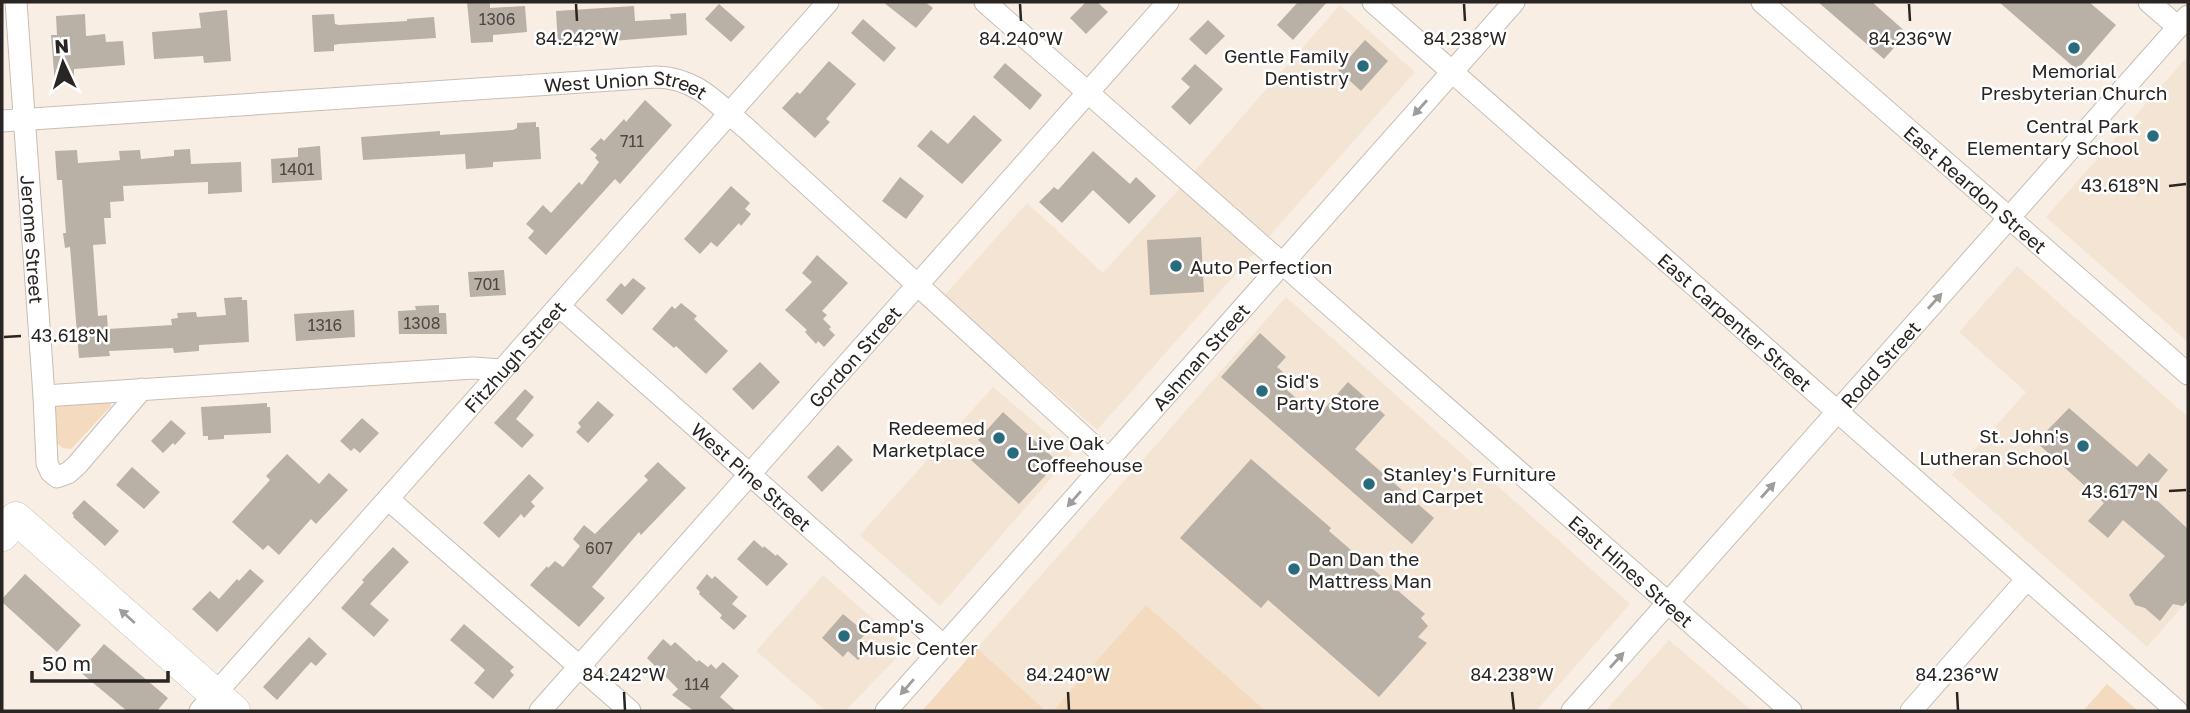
<svg xmlns="http://www.w3.org/2000/svg" width="2190" height="713" font-family="'Golos Text',sans-serif">
	<style>
		.built { fill: #f4e4d4 }
		.green { fill: #f4dabe }
		.building { fill: #b9b0a6 }
		.lines { fill: none; stroke-linecap: round; stroke-linejoin: round }
		.minor-casing { stroke: #c7beb4; stroke-width: 23 }
		.highway-casing { stroke: #c7beb4; stroke-width: 33 }
		.minor { stroke: #fff; stroke-width: 21 }
		.highway { stroke: #fff; stroke-width: 32 }
		.oneway { fill: #9f9d9c }
		.ticks { fill: none; stroke: #292522; stroke-width: 2.5 }
		.poi-dot { fill: #286b7d; stroke: #fff; stroke-width: 2.5 }
		.labels { text-anchor: middle; dominant-baseline: central; stroke-width: 5; stroke-linejoin: round; paint-order: stroke }
		.number-label { font-size: 16px; fill: #4d4843 }
		.poi-label { font-size: 19px; fill: #292522; stroke: #fff; text-anchor: start }
		.street-label { font-size: 19px; fill: #292522; stroke: #fff }
		.ticks-label { font-size: 18px; text-anchor: middle; fill: #292522; stroke: #fff; stroke-width: 5; stroke-linejoin: round; paint-order: stroke }
	</style>
	<rect width="100%" height="100%" fill="#f8eee4"/>
	<path class="built" d="M1340,5L1415,72L1097,430L944,296L1027,203L1103,273L1187,180Z
		M2188,56V342L2046,217Z
		M2017,266L2188,417V600L2147,647L1952,475L2026,392L1959,332Z
		M1286,297L1630,604L1536,711H1266L1147,606L1053,711H1046L977,648Z
		M993,387L1072,454L940,606L860,535Z
		M823,575L906,648L845,711H826L756,651Z
		M1669,640L1752,711H1605Z"/>
	<path class="green" d="M111,400V406L71,449L63,448L55,442L54,406Z
		M1146,605L1266,711H1053Z
		M977,648L1046,711H922Z
		M2107,684L2138,711H2083Z"/>
	<path class="building" d="M467,2H490V8L525,6L527,32L493,35V42L471,43Z
		M883,2H925L933,8L916,28Z
		M1086,2H1097L1108,12L1086,34L1070,18Z
		M1298,2H1327L1293,40L1277,25Z
		M1818,2H1872L1907,33L1884,59Z
		M1999,2H2089L2116,25L2077,70Z
		M719,4L745,27L731,42L705,19Z
		M634,6L635,21L671,19L670,14L686,13L687,35L612,41V34L579,37V45L558,46L556,11Z
		M227,10L231,61L204,63L203,56L154,59L152,32L201,28L199,13Z
		M85,14L86,36L105,34L106,42L123,41L125,65L74,69V82L55,84L51,35H57L56,16Z
		M334,14L335,24L339,25L407,21V19L434,17L436,38L339,44L334,45V51L314,52L312,15Z
		M863,19L896,48L884,62L851,33Z
		M1208,20L1225,36L1206,55L1189,39Z
		M1365,40L1388,61L1361,91L1338,70Z
		M829,61L856,84L826,119L830,122L815,138L782,108L797,92L800,94Z
		M1005,63L1042,95L1030,110L993,77Z
		M1195,64L1223,89L1190,125L1171,107L1190,87L1181,79Z
		M645,100L672,125L620,184L615,179L546,255L528,238L534,231L526,224L543,205L551,213L579,182L582,185L599,162L595,158L597,155L590,149L601,138L604,141L624,119L626,122Z
		M974,115L1002,140L962,184L917,146L931,130L948,144Z
		M536,122V127H539L541,159L493,162V167L466,169L465,154L363,160L361,137L440,131V135L513,130L517,128V123Z
		M320,146L322,180L272,183L271,159L298,157V148Z
		M190,149L191,164L241,162L242,192L208,194V182L123,186L124,201L110,202L111,218H104L106,244L93,245L98,316L107,315L108,329L172,325L171,319L178,318L177,313L196,312L197,317L226,315L224,298L242,297V300H247L249,342L199,345V351L174,353L173,348L109,351L110,356L79,358L70,247L65,248L63,233H66L62,180H57L55,151L77,150L78,163L120,160L119,151L140,150L141,159L174,156V150Z
		M1093,151L1130,184L1136,177L1156,196L1129,224L1093,190L1062,223L1039,202L1054,187L1058,190Z
		M900,177L924,196L906,219L882,201Z
		M731,186L750,203L745,209L751,214L741,226L739,223L717,247L711,242L700,254L684,239Z
		M1201,237L1204,292L1150,295L1147,240Z
		M817,255L848,283L822,311L827,315L823,319L831,327L829,329L835,335L824,347L818,341L816,344L805,332L807,330L785,310L812,282L802,273Z
		M504,270L506,295L470,297L468,272Z
		M633,278L646,288L622,315L606,300L621,283L625,287Z
		M681,303L697,316L694,319L728,351L706,374L676,346L674,348L652,329L672,306L675,309Z
		M439,305V313H446L447,334H399L398,311L416,310L415,306Z
		M354,310L355,337L296,341L294,314Z
		M1260,333L1286,357L1277,367L1294,382L1287,390L1317,417L1348,382L1385,415L1355,449L1434,518L1412,544L1221,377Z
		M760,362L780,382L753,410L732,389Z
		M525,389L534,397L516,419L534,435L522,448L494,423Z
		M598,401L614,415L588,443L576,432L581,427L578,423Z
		M267,403V407H270L271,433L227,435H224V439L208,440V436H203L201,407Z
		M2069,408L2137,467L2149,453L2168,470L2149,493L2188,529V600L2183,606L2173,604L2160,621L2145,608L2135,605L2129,595L2165,556L2123,520L2108,538L2088,521L2104,503L2036,442Z
		M1003,412L1058,462L1019,504L971,460L985,446L978,440Z
		M362,418L379,433L360,453L354,448L351,451L340,441Z
		M171,420L186,433L175,445L173,443L163,453L151,441Z
		M838,445L853,460L822,492L807,477Z
		M287,454L319,484L329,473L348,490L316,524L311,519L279,555L268,545L263,550L232,522L270,480L266,476Z
		M1251,459L1331,528L1329,531L1425,614L1421,618L1428,626L1418,637L1427,643L1379,697L1268,600L1261,608L1180,538Z
		M658,462L686,488L641,535L639,532L592,587L605,598L579,627L530,585L547,566L548,568L555,561L563,567L580,546L573,539L584,525L595,534L599,530L648,480L644,476Z
		M132,467L160,492L144,509L116,485Z
		M529,474L544,488L531,502L535,506L524,518L521,514L499,538L483,523Z
		M84,500L119,531L105,546L73,517L74,516L72,513Z
		M754,540L763,548L764,546L776,556L777,554L788,564L767,586L737,559Z
		M393,547L409,562L370,604L389,620L374,637L341,608L364,582L362,580Z
		M250,569L264,581L217,632L192,609L210,591L219,599L237,579L239,581Z
		M25,574L81,625L57,652L2,602V599Z
		M707,574L712,579L715,576L738,597L732,604L747,616L734,630L720,618L722,615L699,594L700,592L696,588Z
		M843,614L866,633L860,640L869,648L858,660L848,651L843,657L822,638Z
		M464,624L514,667L510,671L514,675L493,699L474,683L485,670L450,640Z
		M309,637L327,654L316,666L311,662L277,700L263,687Z
		M663,639L671,646L675,642L697,662L699,660L708,667L711,664L716,669L723,662L739,676L720,697L736,711H694L672,695L678,689L647,658Z
		M104,644L168,698L157,711H127L80,672Z"/>
	<g class="lines">
		<g class="minor-casing">
			<g id="minor">
				<path id="s1" d="M16,2L44,396L47,463L51,472L57,477L68,473L77,465L142,389"/>
				<path id="s2" d="M985,2L1791,711"/>
				<path id="s3" d="M1373,2L2177,711"/>
				<path id="s4" d="M1762,2L2188,374"/>
				<path d="M2149,2L2178,27"/>
				<path id="s5" d="M2,121L656,77C698,78 717,104 747,129L1109,460"/>
				<path id="s6" d="M559,306L944,646"/>
				<path d="M44,396L473,368L502,370"/>
				<path d="M388,499L630,711"/>
				<path id="s7" d="M200,711L828,2"/>
				<path id="s8" d="M540,711L1168,2"/>
				<path id="s9" d="M886,711L1514,2"/>
				<path id="s10" d="M1572,711L2188,16"/>
				<path d="M1911,711L2027,579"/>
			</g>
		</g>
		<g class="highway-casing">
			<path id="highway" d="M2,535L16,518L234,711"/>
		</g>
		<use href="#minor" class="minor"/>
		<use href="#highway" class="highway"/>
	</g>
	<defs><path id="oneway-solid" d="M-6-.8H1V-3.2L6.5 0L1 3.2V.8H-6Z" transform="scale(1.75)"/></defs>
	<g class="oneway">
		<use href="#oneway-solid" transform="translate(1420 108) rotate(132)"/>
		<use href="#oneway-solid" transform="translate(1935 301) rotate(-48)"/>
		<use href="#oneway-solid" transform="translate(1768 490) rotate(-48)"/>
		<use href="#oneway-solid" transform="translate(1074 499) rotate(131)"/>
		<use href="#oneway-solid" transform="translate(127 616) rotate(-138)"/>
		<use href="#oneway-solid" transform="translate(1617 660) rotate(-48)"/>
		<use href="#oneway-solid" transform="translate(907 687) rotate(131)"/>
	</g>
	<path class="ticks" d="M576,4L577,21M1020,4L1021,21M1464,4L1465,21M1909,4L1910,21M2169,186L2186,184M4,337L21,336M2169,491L2186,490M624,692L625,710M1068,692L1069,710M1512,692L1514,710M1957,692L1958,710"/>
	<g class="poi-dot">
		<circle cx="2074" cy="48" r="7"/>
		<circle cx="1363" cy="66" r="7"/>
		<circle cx="2153" cy="136" r="7"/>
		<circle cx="1176" cy="266" r="7"/>
		<circle cx="1262" cy="391" r="7"/>
		<circle cx="999" cy="438" r="7"/>
		<circle cx="2083" cy="446" r="7"/>
		<circle cx="1013" cy="453" r="7"/>
		<circle cx="1369" cy="484" r="7"/>
		<circle cx="1294" cy="569" r="7"/>
		<circle cx="844" cy="636" r="7"/>
	</g>
	<g class="labels">
		<g class="number-label">
			<text x="497" y="19">1306</text>
			<text x="632" y="141">711</text>
			<text x="297" y="169">1401</text>
			<text x="487" y="284">701</text>
			<text x="422" y="323">1308</text>
			<text x="325" y="325">1316</text>
			<text x="599" y="548">607</text>
			<text x="697" y="684">114</text>
		</g>
		<g class="poi-label">
			<text x="1349" y="55" text-anchor="end">Gentle Family<tspan x="1349" dy="22">Dentistry</tspan></text>
			<text x="2074" y="70" text-anchor="middle">Memorial<tspan x="2074" dy="22">Presbyterian Church</tspan></text>
			<text x="2139" y="125" text-anchor="end">Central Park<tspan x="2139" dy="22">Elementary School</tspan></text>
			<text x="1190" y="266">Auto Perfection</text>
			<text x="1276" y="380">Sid's<tspan x="1276" dy="22">Party Store</tspan></text>
			<text x="985" y="427" text-anchor="end">Redeemed<tspan x="985" dy="22">Marketplace</tspan></text>
			<text x="2069" y="435" text-anchor="end">St. John's<tspan x="2069" dy="22">Lutheran School</tspan></text>
			<text x="1027" y="442">Live Oak<tspan x="1027" dy="22">Coffeehouse</tspan></text>
			<text x="1383" y="473">Stanley's Furniture<tspan x="1383" dy="22">and Carpet</tspan></text>
			<text x="1308" y="558">Dan Dan the<tspan x="1308" dy="22">Mattress Man</tspan></text>
			<text x="858" y="625">Camp's<tspan x="858" dy="22">Music Center</tspan></text>
		</g>
		<g class="street-label">
			<text stroke="none"><textPath href="#s5" startOffset="626">West Union Street</textPath></text>
			<text stroke="none"><textPath href="#s4" startOffset="284">East Reardon Street</textPath></text>
			<text stroke="none"><textPath href="#s1" startOffset="238">Jerome Street</textPath></text>
			<text stroke="none"><textPath href="#s3" startOffset="483">East Carpenter Street</textPath></text>
			<text stroke="none"><textPath href="#s8" startOffset="474">Gordon Street</textPath></text>
			<text stroke="none"><textPath href="#s7" startOffset="474">Fitzhugh Street</textPath></text>
			<text stroke="none"><textPath href="#s9" startOffset="474">Ashman Street</textPath></text>
			<text stroke="none"><textPath href="#s10" startOffset="464">Rodd Street</textPath></text>
			<text stroke="none"><textPath href="#s6" startOffset="257">West Pine Street</textPath></text>
			<text stroke="none"><textPath href="#s2" startOffset="861">East Hines Street</textPath></text>
		</g>
	</g>
	<g class="ticks-label">
		<text x="577" y="45">84.242°W</text>
		<text x="1021" y="45">84.240°W</text>
		<text x="1465" y="45">84.238°W</text>
		<text x="1910" y="45">84.236°W</text>
		<text x="2120" y="192">43.618°N</text>
		<text x="70" y="342">43.618°N</text>
		<text x="2120" y="498">43.617°N</text>
		<text x="624" y="681">84.242°W</text>
		<text x="1068" y="681">84.240°W</text>
		<text x="1512" y="681">84.238°W</text>
		<text x="1957" y="681">84.236°W</text>
	</g>
	<rect width="2190" height="713" fill="none" stroke="#292522" stroke-width="7"/>
	<g transform="translate(63 63) rotate(356)" stroke="#ffffff" stroke-width="5" paint-order="stroke">
	<path d="M0-5L12 26L0 18L-12 26Z" fill="#292522"/>
	<text y="-10" font-size="19" font-weight="bold" text-anchor="middle" fill="#292522">N</text>
	</g>
	<path d="M32 671v10h136v-10" fill="none" stroke="#292522" stroke-width="3.5"/>
	<text x="42" y="671" font-size="21" fill="#292522" stroke="#ffffff" stroke-width="5" paint-order="stroke">50 m</text>
</svg>
